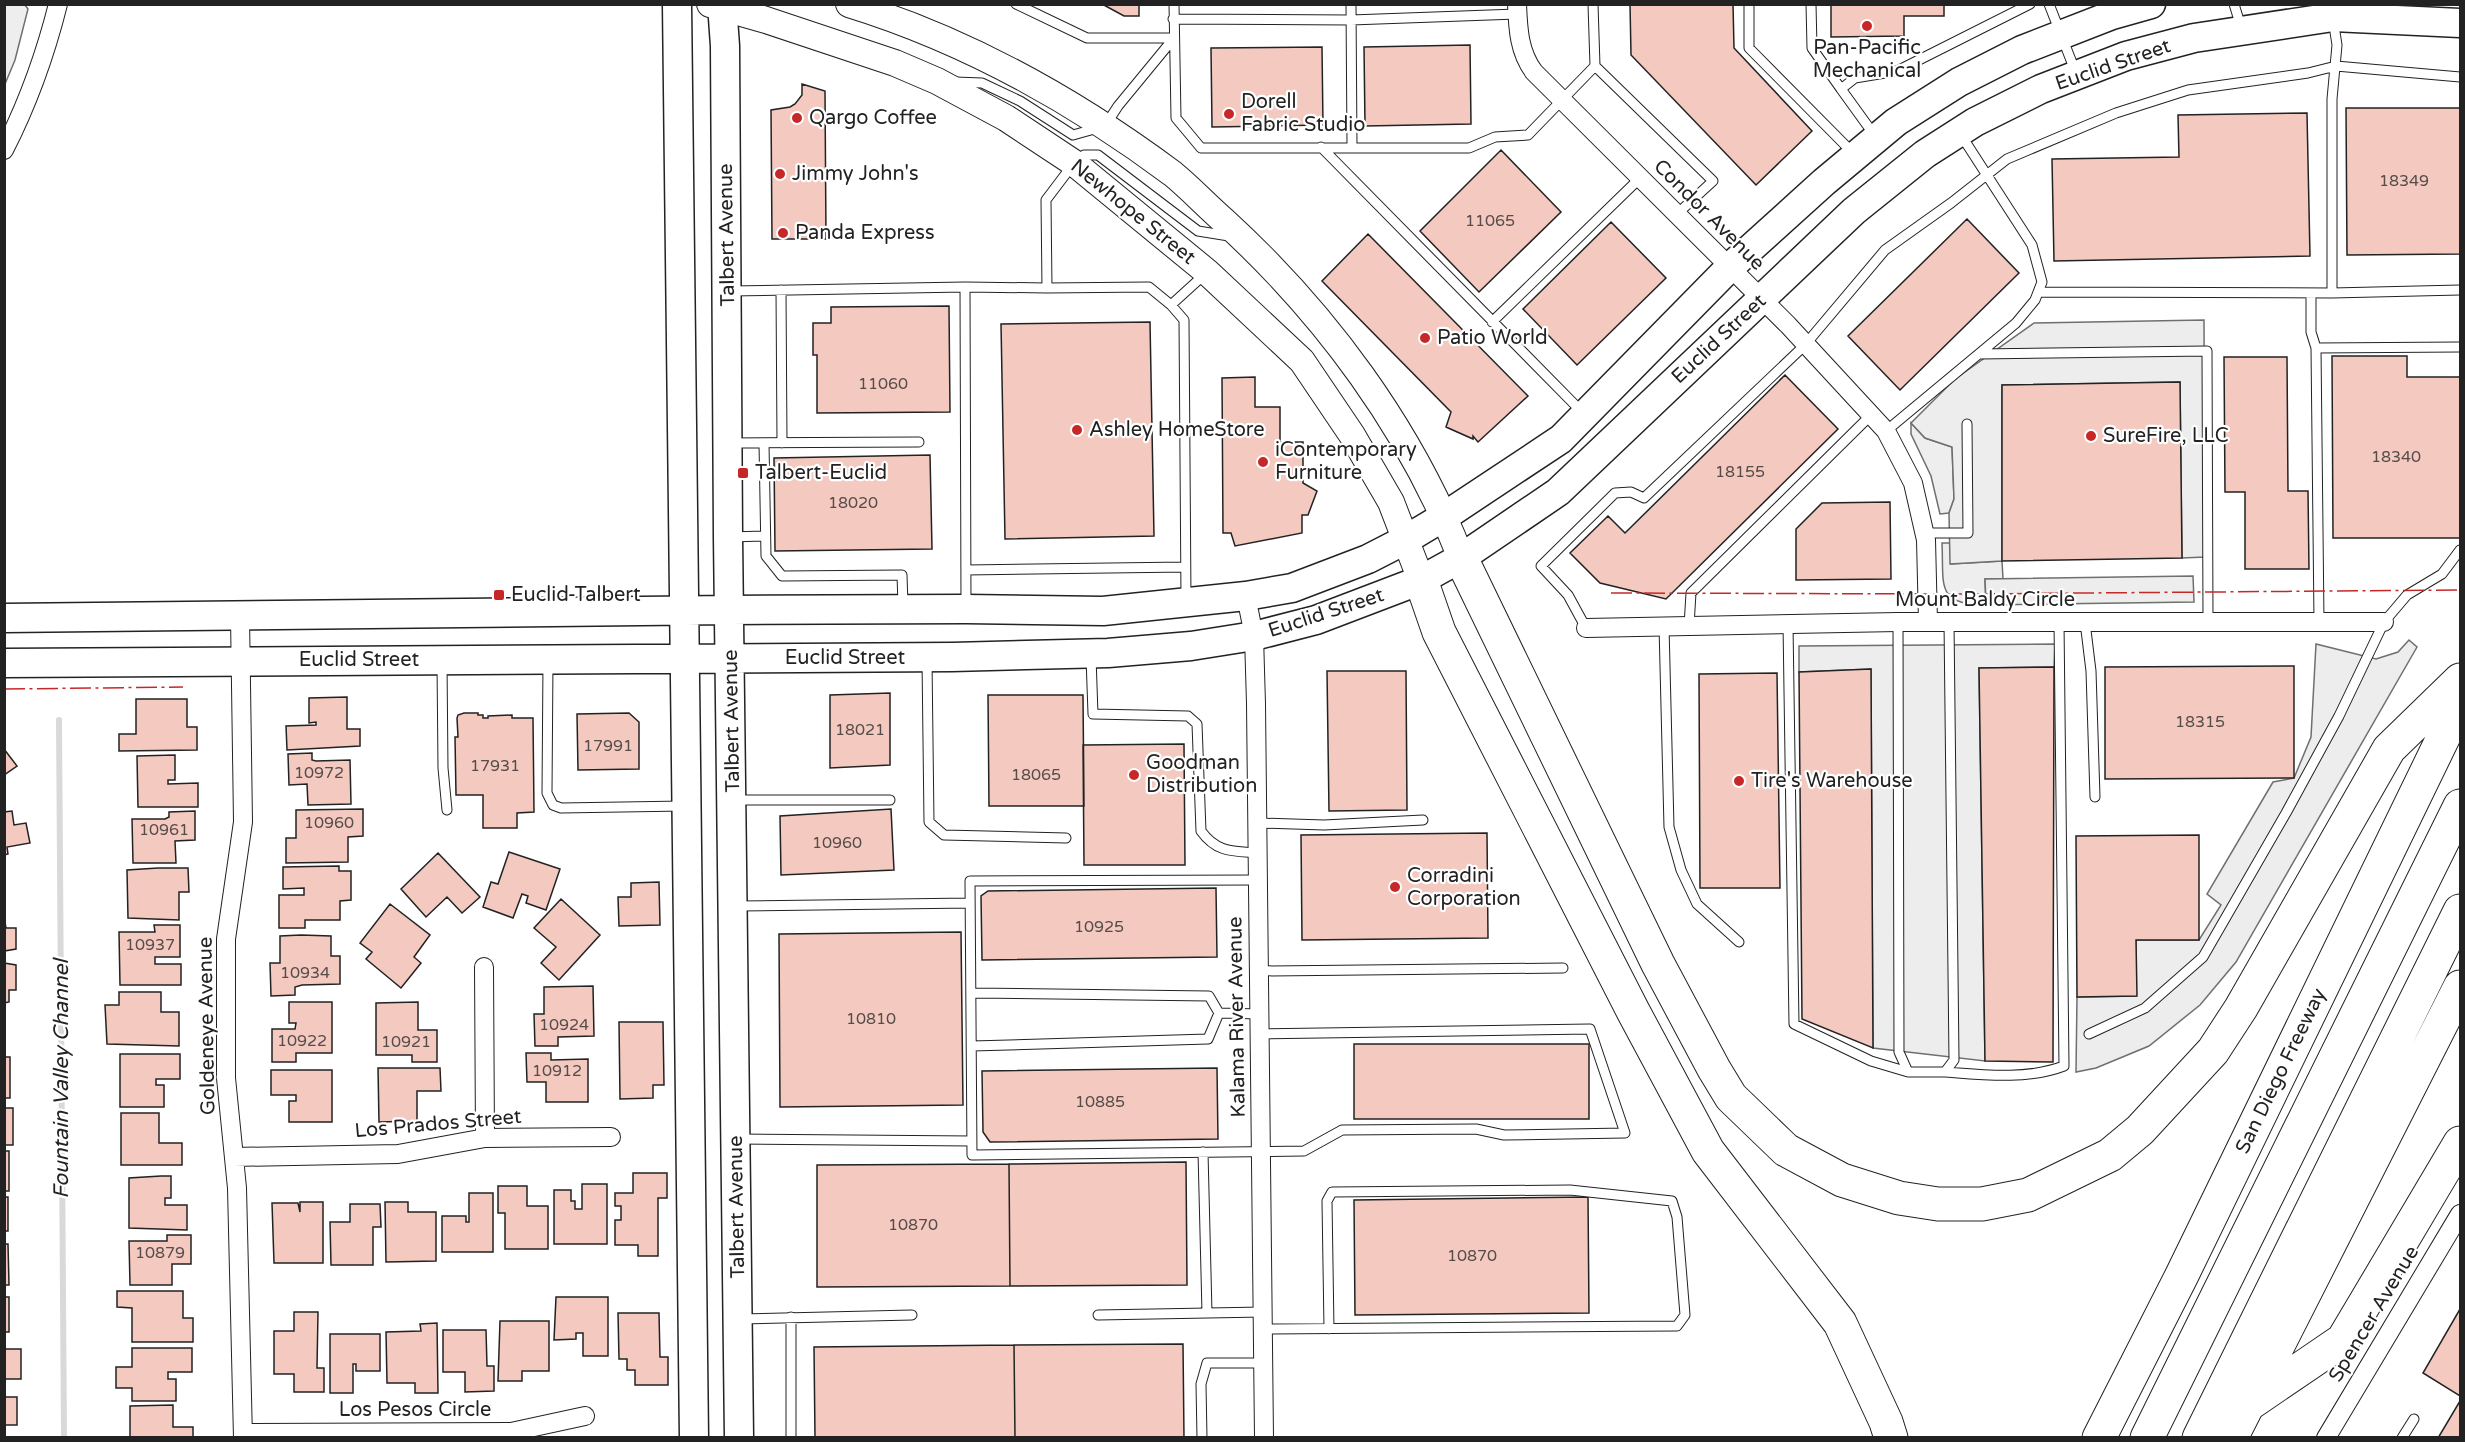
<svg xmlns="http://www.w3.org/2000/svg" width="2465" height="1442" font-family="'Varela Round',sans-serif">
	<style>
		.green { fill: #eee; stroke: #6f6f6f; stroke-width: 1.5 }
		.parking { fill: #ededed; stroke: #6f6f6f; stroke-width: 1.5 }
		.lines { fill: none; stroke-linecap: round; stroke-linejoin: round }
		.stream { stroke: #d9d9d9; stroke-width: 6 }
		.building { fill: #f3c9c0; stroke: #222; stroke-width: 1.5 }
		.lane-casing { stroke: #222; stroke-width: 11 }
		.street-casing { stroke: #222; stroke-width: 20 }
		.secondary-casing { stroke: #222; stroke-width: 28 }
		.primary-casing { stroke: #222; stroke-width: 31 }
		.highway-casing { stroke: #222; stroke-width: 35 }
		.lane { stroke: #fff; stroke-width: 9 }
		.street { stroke: #fff; stroke-width: 18 }
		.secondary { stroke: #fff; stroke-width: 26 }
		.primary { stroke: #fff; stroke-width: 28 }
		.highway { stroke: #fff; stroke-width: 33 }
		.power { stroke: #c62828; stroke-width: 1.5; stroke-dasharray: 21 4.5 3 4.5; stroke-linecap: butt }
		.poi-dot { fill: #c62828; stroke: #fff; stroke-width: 2 }
		.labels { text-anchor: middle; dominant-baseline: central; stroke-width: 4.5; stroke-linejoin: round; paint-order: stroke }
		.number-label { font-size: 16px; fill: #564c4a }
		.poi-label { font-size: 20px; fill: #222; stroke: #fff; text-anchor: start }
		.street-label { font-size: 20px; fill: #222; stroke: #fff }
		.water-label { font-size: 21px; font-style: italic; fill: #222; stroke: #fff }
	</style>
	<rect width="100%" height="100%" fill="#fff"/>
	<path class="green" d="M5,4L25,5L28,9L15,60L5,84Z
		M1911,423L1925,438L1952,447L1954,499L1949,513L1940,514L1931,476L1911,434Z
		M1942,543H1950L1951,564L2002,561L2003,579H1985L1986,605C1935,605 1944,585 1942,543Z"/>
	<path class="parking" d="M2204,320L2205,557L2182,558L2180,382L2002,385V561L1950,564L1949,513L1954,499L1952,447L1925,438L1911,423L1955,379L2034,323Z
		M2193,576L2194,602L1986,605L1985,579Z
		M2409,640L2417,647L2236,962L2200,1005L2149,1046L2096,1068L2076,1072L2077,997L2136,996V940H2199L2221,905L2207,894L2273,782L2294,778L2311,737L2316,644L2376,659L2398,652Z
		M2055,644L2054,667L1979,668L1985,1061L1873,1048L1871,669L1799,672V646Z"/>
	<g class="lines">
		<path class="stream" d="M59,720L64,1438"/>
	</g>
	<path class="building" d="M1102,4H1139V16H1124Z
		M1630,4H1733L1734,48L1812,131L1756,185L1631,55Z
		M1831,4H1944V16H1904V36L1831,37Z
		M1470,45L1471,124L1365,126L1364,47Z
		M1322,47L1323,125L1212,127L1211,48Z
		M802,84L825,91L826,239H772L771,110L790,107L795,104L802,95Z
		M2346,108H2460V254L2347,255Z
		M2307,113L2310,256L2054,261L2052,159L2179,157L2178,115Z
		M1501,150L1561,212L1479,292L1420,231Z
		M1967,219L2019,273L1900,390L1848,336Z
		M1611,222L1666,278L1577,365L1523,309Z
		M1368,234L1528,396L1478,442L1473,436V439L1446,427L1451,412L1322,281Z
		M949,306L950,412L817,413V355H813V323H831V307Z
		M1150,322L1154,536L1005,539L1001,324Z
		M2332,356H2407V377H2460V538H2333Z
		M2224,357H2287L2288,491H2308L2309,569H2245V492H2225Z
		M1785,375L1838,429L1666,599L1600,583L1570,553L1608,516L1625,533Z
		M1255,377V407H1280V442H1303V483L1317,491L1308,515H1302V533L1235,546L1231,533H1223L1222,378Z
		M2180,382L2182,558L2002,561V385Z
		M930,455L932,549L775,551L774,458Z
		M1890,502L1891,579L1796,580V529L1822,503Z
		M2294,666V778L2105,779V667Z
		M2054,667L2053,1062L1985,1061L1979,668Z
		M1871,669L1873,1048L1802,1019L1799,672Z
		M1327,671H1406L1407,810L1329,811Z
		M1777,673L1780,888H1700L1699,674Z
		M890,693V765L830,768V695Z
		M988,695H1083L1084,806H989Z
		M347,697V729H360V746L287,750L286,726L316,725V722L309,723V698Z
		M136,699H187V727H197V750L119,751V734H136Z
		M464,713H478V715H483V718H488V716L512,715V718H533L534,812L517,813V828H483V795H456L455,737H458L457,718L458,715Z
		M629,713L639,722V769L578,770L577,714Z
		M1184,744L1185,865H1084L1083,745Z
		M4,749L17,766L4,775Z
		M312,753V760L316,761L350,760L351,804L308,805L307,784L289,785L288,754Z
		M175,755V780H168V784L198,783V807H138L137,756Z
		M363,809V836L348,837V862L286,863V838H296V810Z
		M891,809L894,870L781,875L780,816Z
		M12,811L14,825L26,823L30,843L7,847L8,854L4,855V812Z
		M195,811V840L175,841L176,863H133L132,819H165L169,817V812Z
		M1487,833L1488,938L1302,940L1301,835Z
		M2199,835V940H2136L2137,996L2077,997L2076,836Z
		M509,852L560,869L546,910L526,903L528,896L522,894L513,918L483,907L491,882L498,884Z
		M438,853L480,897L462,913L447,897L426,917L401,889Z
		M339,866V871H351V900L340,901V920H305V928H279V895H304V888L283,889V867Z
		M158,868H188L189,892H179V920L128,918L127,870Z
		M659,882L660,925L619,926L618,897H631V883Z
		M1216,888L1217,957L982,960L981,896L988,891Z
		M561,899L600,935L559,980L541,963L556,947L534,928Z
		M390,904L430,935L414,957L421,963L401,988L366,959L372,952L360,943Z
		M4,916L6,928H16V949L4,951Z
		M154,925H180V957H155V964H181V985H120L119,932H155Z
		M961,932L963,1105L780,1107L779,934Z
		M301,935L331,936V956H340V984L302,985L295,987V995L271,996L270,963H280V936Z
		M4,963L16,965V990H9V1002L4,1003Z
		M593,986L594,1036L558,1037V1046H535L534,1014H544V987Z
		M119,992H161V1012H179V1046L107,1044L105,1005H119Z
		M289,1002H332V1053H296V1062H272V1029H295L296,1023H289Z
		M418,1002V1030H437V1062H412V1055H376V1003Z
		M619,1022H663L664,1085H653V1098L620,1099Z
		M1354,1044H1589V1119H1354Z
		M526,1053H551V1060L588,1059V1102H546V1082H527Z
		M120,1054H180V1079H156V1085H164V1107H120Z
		M4,1057H10V1098H4Z
		M378,1068H440L441,1091H417V1121L379,1122Z
		M1217,1068L1218,1139L990,1142L983,1132L982,1071Z
		M271,1070H332V1122H289V1101H296V1095H271Z
		M4,1108H13V1145H4Z
		M121,1113H159V1143H182V1165H121Z
		M4,1151H9V1191H4Z
		M1186,1162L1187,1285L1010,1286L1009,1164Z
		M1009,1164L1010,1286L817,1287V1165Z
		M633,1173H667V1198H658V1256H638V1245H615V1220H621V1206H615V1193H633Z
		M161,1176H171V1198H165V1205H187V1230L129,1228V1178Z
		M582,1184H607V1244H554V1190H571V1201H575V1209H582Z
		M498,1186H527V1206H548V1249H505V1213H498Z
		M469,1193H493V1252H442V1216H466V1222H469Z
		M4,1197H8V1231H4Z
		M1588,1197L1589,1313L1355,1315L1354,1200Z
		M300,1202H323V1263H274L272,1203H298L300,1212Z
		M385,1202H408V1212H436V1261L386,1262Z
		M350,1204H380L381,1227H373V1265H331L330,1222H350Z
		M167,1235H191V1264H172V1285H130L129,1241H167Z
		M4,1244H8L9,1285H4Z
		M117,1291H183V1318H193V1342H132V1308L117,1307Z
		M4,1297H9V1332H4Z
		M556,1297H608V1356H583V1333H576V1339L554,1340Z
		M2460,1309V1396L2423,1373Z
		M294,1312H318L317,1368H324V1392H294V1374H274V1331H294Z
		M618,1313H659L660,1357H668V1385H635V1370H627V1359H619Z
		M500,1321H549V1371H522V1381H498Z
		M437,1323L438,1393H415V1383H387L386,1332L421,1331L420,1324Z
		M443,1330H486L487,1366H494V1391L465,1392V1372H443Z
		M330,1334H380V1371H356V1364H353V1393H330Z
		M1183,1344L1184,1438H1015L1014,1345Z
		M1014,1345L1015,1438H815L814,1347Z
		M132,1348H192V1372H168V1379H176V1401H132V1388H116V1367H132Z
		M4,1349H21V1379H4Z
		M4,1397H17V1425H4Z
		M2460,1401V1438H2438Z
		M173,1405V1427H193V1438H130V1406Z"/>
	<g class="lines">
		<g class="lane-casing">
			<path id="lane" d="M1016,4L1087,38H1174
				M1174,4L1176,118L1201,148H1469L1495,137L1528,135L1595,66
				M1351,4L1352,147
				M1593,4L1595,66L1713,181L1677,214
				M1749,4V48L1854,154
				M1811,4L1812,48L1841,89
				M2049,4L2076,73
				M2234,4L2241,27
				M1173,19L1351,20L1517,14
				M2333,19L2337,45L2332,99V293L2460,290
				M955,82L982,83L1020,101L1073,135L1105,126L1118,106L1174,38
				M1875,136L1841,89L1855,78L1897,71L2030,4
				M1321,147L1583,413
				M965,287L1047,288
				M781,290L782,443
				M730,291L965,287L966,605
				M2038,292L2332,293
				M2311,293V332L2316,348L2319,621
				M1171,305L1205,274
				M1492,322L1640,178
				M2316,348L2460,347
				M1979,354L2207,351L2208,621
				M1886,431L2016,323L2035,300L2042,282L2032,245L1961,135
				M731,443L919,442
				M764,443L766,556L782,576L902,575L903,605
				M1924,533H1968L1967,424
				M730,537L765,536
				M966,570L1185,567
				M1186,599L1184,320L1171,305L1149,287L1047,288L1046,200L1074,163L1084,155H1098L1198,231L1229,236
				M1898,622L1899,1052L1908,1072H1945L1954,1060L1949,622
				M2085,622L2091,671L2095,797
				M1788,624L1794,1024L1871,1061L1908,1072
				M1664,626L1669,827L1681,870L1697,904L1739,942
				M1689,626L1691,593L1871,415
				M1586,628L1568,595L1541,566L1615,493L1631,492L1644,498L1805,345L1885,250L1951,203L2007,159L2116,113L2188,90L2308,73L2336,66L2460,77
				M1091,657L1093,714L1188,716L1197,724L1201,831C1217,853 1233,851 1258,853
				M927,660L929,822L944,835L1066,838
				M548,661L547,793L553,805L561,808L684,806
				M442,662L443,768L447,810
				M734,800H890
				M1258,823L1324,825L1423,820
				M1258,880L970,881L972,1155L1304,1151L1342,1130L1476,1129L1504,1135L1625,1133L1590,1029L1260,1034
				M736,906L970,903
				M1259,971L1563,968
				M972,993L1209,996L1219,1013L1208,1039L972,1046
				M1219,1013L1260,1014
				M2089,1034L2145,1008L2203,957L2286,813L2339,716L2384,622L2407,595L2442,574L2460,550
				M1945,1072C1984,1075 2027,1080 2064,1066L2059,622
				M737,1139L972,1141
				M1203,1152L1207,1313
				M1098,1315L1263,1312
				M791,1317V1438
				M740,1319L912,1315
				M1264,1329L1677,1326L1685,1315L1677,1217L1672,1201L1570,1190L1332,1192L1327,1201L1329,1329
				M1202,1438L1201,1384L1207,1363H1264
				M2402,1438L2414,1419"/>
		</g>
		<g class="street-casing">
			<path id="street" d="M1517,4C1518,29 1519,52 1534,72L1788,325L1886,431L1913,483L1926,540L1928,622
				M4,150C28,103 45,56 58,4
				M1246,596L1254,636L1256,704L1264,1438
				M240,616L243,822L226,939V1078L237,1188L243,1438
				M1586,628L1898,622H2384
				M484,967L485,1138
				M234,1157L398,1154L485,1138L611,1137
				M243,1433L511,1432L585,1416
				M2326,1438L2460,1214"/>
		</g>
		<g class="secondary-casing">
			<path id="secondary" d="M710,4L766,20L895,63L937,81L1006,118L1074,163L1207,272L1302,361L1352,435L1391,502L1421,580
				M849,4C966,40 1075,101 1173,174C1190,188 1206,205 1223,220C1325,313 1411,429 1461,558"/>
		</g>
		<g class="primary-casing">
			<path id="primary" d="M677,4L694,1438
				M722,4L725,46L728,537L739,1438
				M4,618L730,610L966,609L1103,611L1246,596L1292,588L1368,559L1405,540L1445,516L1561,439L1730,267L1824,182L1896,122L1959,82L2022,50L2112,15L2151,4
				M4,663L952,657L1108,653L1191,646L1254,636L1316,620L1421,580L1461,558L1558,492L1854,211L1925,154L1975,122L2041,89L2126,56L2194,38L2333,17L2460,23"/>
		</g>
		<g class="highway-casing">
			<path id="highway" d="M1461,558L1658,964L1714,1069L1731,1097L1786,1150L1842,1180L1899,1198L1938,1204H1982L2028,1195L2110,1155L2140,1130L2213,1051L2241,1008L2389,749L2460,680
				M1421,580L1439,632L1633,1011L1708,1151L1840,1323L1886,1422L1891,1438
				M2249,1404L2343,1340L2460,1143
				M2099,1438L2182,1275L2460,703
				M2147,1438L2460,806
				M2199,1438L2460,911
				M2231,1438L2460,987"/>
		</g>
		<use href="#lane" class="lane"/>
		<use href="#street" class="street"/>
		<use href="#secondary" class="secondary"/>
		<use href="#primary" class="primary"/>
		<use href="#highway" class="highway"/>
		<path class="power" d="M1611,593L1961,594L2460,590
			M4,689L183,687"/>
	</g>
	<g class="poi-dot">
		<circle cx="1867" cy="26" r="6"/>
		<circle cx="1229" cy="114" r="6"/>
		<circle cx="797" cy="118" r="6"/>
		<circle cx="780" cy="174" r="6"/>
		<circle cx="783" cy="233" r="6"/>
		<circle cx="1425" cy="338" r="6"/>
		<circle cx="1077" cy="430" r="6"/>
		<circle cx="2091" cy="436" r="6"/>
		<circle cx="1263" cy="462" r="6"/>
		<rect x="737" y="467" width="12" height="12" rx="3"/>
		<rect x="493" y="589" width="12" height="12" rx="3"/>
		<circle cx="1134" cy="775" r="6"/>
		<circle cx="1739" cy="781" r="6"/>
		<circle cx="1395" cy="887" r="6"/>
	</g>
	<g class="labels">
		<g class="number-label">
			<text x="2404" y="181">18349</text>
			<text x="1490" y="221">11065</text>
			<text x="883" y="384">11060</text>
			<text x="2396" y="457">18340</text>
			<text x="1740" y="472">18155</text>
			<text x="853" y="503">18020</text>
			<text x="2200" y="722">18315</text>
			<text x="860" y="730">18021</text>
			<text x="608" y="746">17991</text>
			<text x="495" y="766">17931</text>
			<text x="319" y="773">10972</text>
			<text x="1036" y="775">18065</text>
			<text x="329" y="823">10960</text>
			<text x="164" y="830">10961</text>
			<text x="837" y="843">10960</text>
			<text x="1099" y="927">10925</text>
			<text x="150" y="945">10937</text>
			<text x="305" y="973">10934</text>
			<text x="871" y="1019">10810</text>
			<text x="564" y="1025">10924</text>
			<text x="302" y="1041">10922</text>
			<text x="406" y="1042">10921</text>
			<text x="557" y="1071">10912</text>
			<text x="1100" y="1102">10885</text>
			<text x="913" y="1225">10870</text>
			<text x="160" y="1253">10879</text>
			<text x="1472" y="1256">10870</text>
		</g>
		<g class="poi-label">
			<text x="1867" y="48" text-anchor="middle">Pan-Pacific<tspan x="1867" dy="23">Mechanical</tspan></text>
			<text x="1241" y="102">Dorell<tspan x="1241" dy="23">Fabric Studio</tspan></text>
			<text x="809" y="118">Qargo Coffee</text>
			<text x="792" y="174">Jimmy John's</text>
			<text x="795" y="233">Panda Express</text>
			<text x="1437" y="338">Patio World</text>
			<text x="1089" y="430">Ashley HomeStore</text>
			<text x="2103" y="436">SureFire, LLC</text>
			<text x="1275" y="450">iContemporary<tspan x="1275" dy="23">Furniture</tspan></text>
			<text x="755" y="473">Talbert-Euclid</text>
			<text x="511" y="595">Euclid-Talbert</text>
			<text x="1146" y="763">Goodman<tspan x="1146" dy="23">Distribution</tspan></text>
			<text x="1751" y="781">Tire's Warehouse</text>
			<text x="1407" y="876">Corradini<tspan x="1407" dy="23">Corporation</tspan></text>
		</g>
		<g class="street-label">
			<text transform="translate(2113 65) rotate(-19)">Euclid Street</text>
			<text transform="translate(1133 212) rotate(39)">Newhope Street</text>
			<text transform="translate(1709 215) rotate(45)">Condor Avenue</text>
			<text transform="translate(727 235) rotate(-91)">Talbert Avenue</text>
			<text transform="translate(1719 339) rotate(-43)">Euclid Street</text>
			<text x="1985" y="600">Mount Baldy Circle</text>
			<text transform="translate(1326 613) rotate(-18)">Euclid Street</text>
			<text x="845" y="658">Euclid Street</text>
			<text x="359" y="660">Euclid Street</text>
			<text transform="translate(732 721) rotate(-91)">Talbert Avenue</text>
			<text transform="translate(1237 1017) rotate(-91)">Kalama River Avenue</text>
			<text transform="translate(207 1026) rotate(-91)">Goldeneye Avenue</text>
			<text transform="translate(2281 1071) rotate(-64)">San Diego Freeway</text>
			<text transform="translate(438 1124) rotate(-5)">Los Prados Street</text>
			<text transform="translate(737 1207) rotate(-91)">Talbert Avenue</text>
			<text transform="translate(2374 1314) rotate(-59)">Spencer Avenue</text>
			<text x="415" y="1410">Los Pesos Circle</text>
		</g>
		<g class="water-label">
			<text transform="translate(61 1079) rotate(-90)">Fountain Valley Channel</text>
		</g>
	</g>
	<rect width="2465" height="1442" fill="none" stroke="#222222" stroke-width="12"/>
</svg>
